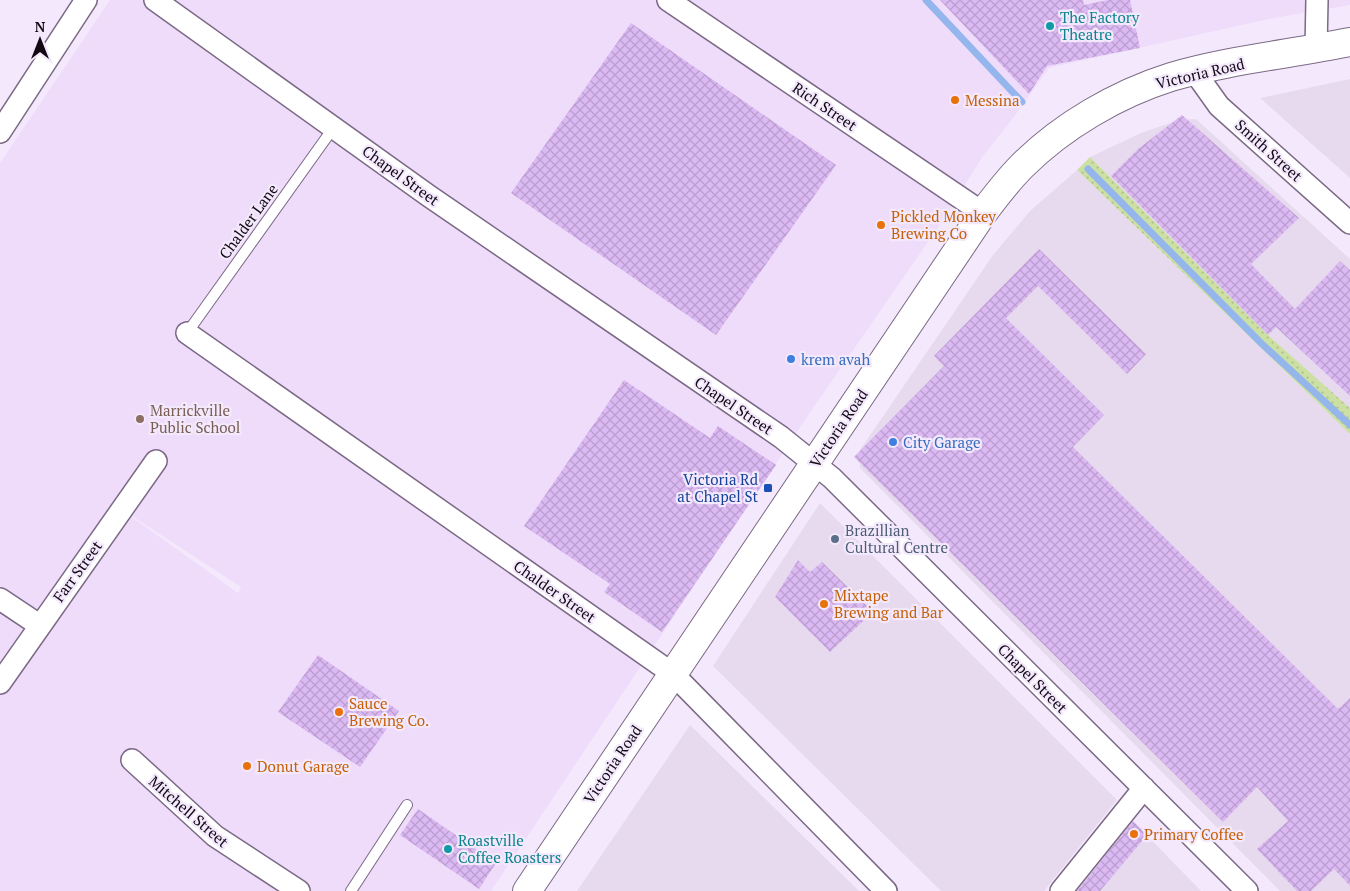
<svg xmlns="http://www.w3.org/2000/svg" width="1350" height="891" font-family="'PT Serif',serif">
	<style>
		.built { fill: #efdcfb; fill-rule: evenodd }
		.industrial { fill: #e8daee }
		.grass { fill: url(#grass-dots) }
		.lines { fill: none; stroke-linecap: round; stroke-linejoin: round }
		.stream { stroke: #94b6ec; stroke-width: 7 }
		.building { fill: url(#building-cross-hatch) }
		.lane-casing { stroke: #7b6986; stroke-width: 12 }
		.street-casing { stroke: #7b6986; stroke-width: 24 }
		.secondary-casing { stroke: #7b6986; stroke-width: 30 }
		.lane { stroke: #fff; stroke-width: 10 }
		.street { stroke: #fff; stroke-width: 21 }
		.secondary { stroke: #fff; stroke-width: 28 }
		.culture-dot { fill: #0f9aa8; stroke: #f4e9fc; stroke-width: 2 }
		.food-dot { fill: #e8710a; stroke: #f4e9fc; stroke-width: 2 }
		.shop-dot { fill: #3f7fe0; stroke: #f4e9fc; stroke-width: 2 }
		.education-dot { fill: #8d6e63; stroke: #f4e9fc; stroke-width: 2 }
		.transit-dot { fill: #1a4fb4; stroke: #f4e9fc; stroke-width: 2 }
		.service-dot { fill: #5c6f8a; stroke: #f4e9fc; stroke-width: 2 }
		.labels { text-anchor: middle; dominant-baseline: central; stroke-width: 4.5; stroke-linejoin: round; paint-order: stroke }
		.culture-label { font-size: 15px; fill: #0d838f; stroke: #f4e9fc; text-anchor: start }
		.street-label { font-size: 15px; fill: #110a15; stroke: #f4e9fc }
		.food-label { font-size: 15px; fill: #c56008; stroke: #f4e9fc; text-anchor: start }
		.shop-label { font-size: 15px; fill: #366cbe; stroke: #f4e9fc; text-anchor: start }
		.education-label { font-size: 15px; fill: #785e54; stroke: #f4e9fc; text-anchor: start }
		.transit-label { font-size: 15px; fill: #164399; stroke: #f4e9fc; text-anchor: end }
		.service-label { font-size: 15px; fill: #4e5e75; stroke: #f4e9fc; text-anchor: start }
	</style>
	<defs>
		<pattern id="grass-dots" width="8" height="8" patternUnits="userSpaceOnUse" patternTransform="scale(1.25)"><rect width="8" height="8" fill="#cde0a4"/><path d="M2 2h.1M6 6h.1" fill="none" stroke="#afbf8c" stroke-width="1.8" stroke-linecap="round"/></pattern>
		<pattern id="building-cross-hatch" width="8" height="8" patternUnits="userSpaceOnUse" patternTransform="scale(1.25)"><rect width="8" height="8" fill="#dbb9f3"/><path d="M0 0l8 8M0 8l8-8" fill="none" stroke="#bb9ecf"/></pattern>
	</defs>
	<rect width="100%" height="100%" fill="#f4e9fc"/>
	<path class="built" d="M110,0H1350V5L1269,19L1049,68L1011,121L982,157L948,213L809,414L491,891H0V163ZM115,505L241,587L238,593Z"/>
	<path class="industrial" d="M1350,79V178L1260,98Z
		M1196,119L1350,259V408L1268,335L1090,157L1141,133L1179,120Z
		M1077,170L1350,434V891H1280L860,468V450L993,255L1030,211Z
		M820,503L1117,800L1044,891H941L713,666Z
		M690,725L859,891H577Z
		M1131,819L1201,891H1072Z"/>
	<path class="grass" d="M1090,157L1268,335L1350,408V434L1077,170Z"/>
	<g class="lines">
		<path class="stream" d="M926,0L1022,102
			M1088,169L1262,344L1350,425"/>
	</g>
	<path class="building" d="M940,0H1083L1084,5L1108,0H1130L1140,48L1047,66L1029,94Z
		M631,23L836,165L716,335L511,193Z
		M1182,115L1299,218L1251,264L1295,309L1340,261L1350,270V396L1276,327L1268,335L1111,176L1138,149Z
		M1039,249L1146,354L1127,374L1038,286L1006,318L1104,415L1073,447L1338,709L1350,698V886L1334,869L1311,891H1297L1257,849L1288,821L1257,787L1223,822L854,457L944,366L934,356Z
		M624,380L710,438L718,426L776,465L662,632L604,592L610,584L524,526Z
		M798,560L810,572L822,562L873,612L830,652L775,597Z
		M318,655L399,711L360,767L278,712Z
		M418,809L496,863L479,889L400,835Z
		M1133,821L1147,835L1100,891H1077Z"/>
	<g class="lines">
		<g class="lane-casing">
			<path id="lane" d="M187,333L334,127
				M351,891L407,805"/>
		</g>
		<g class="street-casing">
			<path id="street" d="M155,0L429,196L781,437L832,478L1247,891
				M668,0L983,213
				M1316,49L1317,0
				M1194,71L1219,106L1350,223
				M0,132L86,0
				M187,333L673,674L886,891
				M0,599L39,625
				M0,683L156,461
				M132,760L215,836L299,891
				M1061,891L1144,788"/>
		</g>
		<g class="secondary-casing">
			<path id="secondary" d="M527,891L983,213C995,197 1008,180 1022,166C1062,126 1117,94 1171,77C1228,60 1291,54 1350,42"/>
		</g>
		<use href="#lane" class="lane"/>
		<use href="#street" class="street"/>
		<use href="#secondary" class="secondary"/>
	</g>
	<g class="culture-dot">
		<circle cx="1050" cy="26" r="5"/>
		<circle cx="448" cy="849" r="5"/>
	</g>
	<g class="food-dot">
		<circle cx="955" cy="100" r="5"/>
		<circle cx="881" cy="225" r="5"/>
		<circle cx="824" cy="604" r="5"/>
		<circle cx="339" cy="712" r="5"/>
		<circle cx="247" cy="766" r="5"/>
		<circle cx="1134" cy="834" r="5"/>
	</g>
	<g class="shop-dot">
		<circle cx="791" cy="359" r="5"/>
		<circle cx="893" cy="442" r="5"/>
	</g>
	<circle class="education-dot" cx="140" cy="419" r="5"/>
	<rect class="transit-dot" x="763" y="483" width="10" height="10" rx="2.5"/>
	<circle class="service-dot" cx="835" cy="539" r="5"/>
	<g class="labels">
		<g class="culture-label">
			<text x="1060" y="17">The Factory<tspan x="1060" dy="17">Theatre</tspan></text>
			<text x="458" y="840">Roastville<tspan x="458" dy="17">Coffee Roasters</tspan></text>
		</g>
		<g class="street-label">
			<text transform="translate(1200 73) rotate(-13)">Victoria Road</text>
			<text transform="translate(825 106) rotate(34)">Rich Street</text>
			<text transform="translate(1269 150) rotate(42)">Smith Street</text>
			<text transform="translate(401 175) rotate(36)">Chapel Street</text>
			<text transform="translate(248 221) rotate(-54)">Chalder Lane</text>
			<text transform="translate(734 405) rotate(34)">Chapel Street</text>
			<text transform="translate(838 428) rotate(-56)">Victoria Road</text>
			<text transform="translate(77 571) rotate(-54)">Farr Street</text>
			<text transform="translate(555 591) rotate(35)">Chalder Street</text>
			<text transform="translate(1033 678) rotate(45)">Chapel Street</text>
			<text transform="translate(612 764) rotate(-56)">Victoria Road</text>
			<text transform="translate(189 811) rotate(41)">Mitchell Street</text>
		</g>
		<g class="food-label">
			<text x="965" y="100">Messina</text>
			<text x="891" y="216">Pickled Monkey<tspan x="891" dy="17">Brewing Co</tspan></text>
			<text x="834" y="595">Mixtape<tspan x="834" dy="17">Brewing and Bar</tspan></text>
			<text x="349" y="703">Sauce<tspan x="349" dy="17">Brewing Co.</tspan></text>
			<text x="257" y="766">Donut Garage</text>
			<text x="1144" y="834">Primary Coffee</text>
		</g>
		<g class="shop-label">
			<text x="801" y="359">krem avah</text>
			<text x="903" y="442">City Garage</text>
		</g>
		<g class="education-label">
			<text x="150" y="410">Marrickville<tspan x="150" dy="17">Public School</tspan></text>
		</g>
		<g class="transit-label">
			<text x="758" y="479">Victoria Rd<tspan x="758" dy="17">at Chapel St</tspan></text>
		</g>
		<g class="service-label">
			<text x="845" y="530">Brazillian<tspan x="845" dy="17">Cultural Centre</tspan></text>
		</g>
	</g>
	<g transform="translate(40 40)" stroke="#f4e9fc" stroke-width="4" paint-order="stroke">
	<path d="M0-4L9 19L0 12L-9 19Z" fill="#110a15"/>
	<text y="-8" font-size="14" font-weight="bold" text-anchor="middle" fill="#110a15">N</text>
	</g>
</svg>
